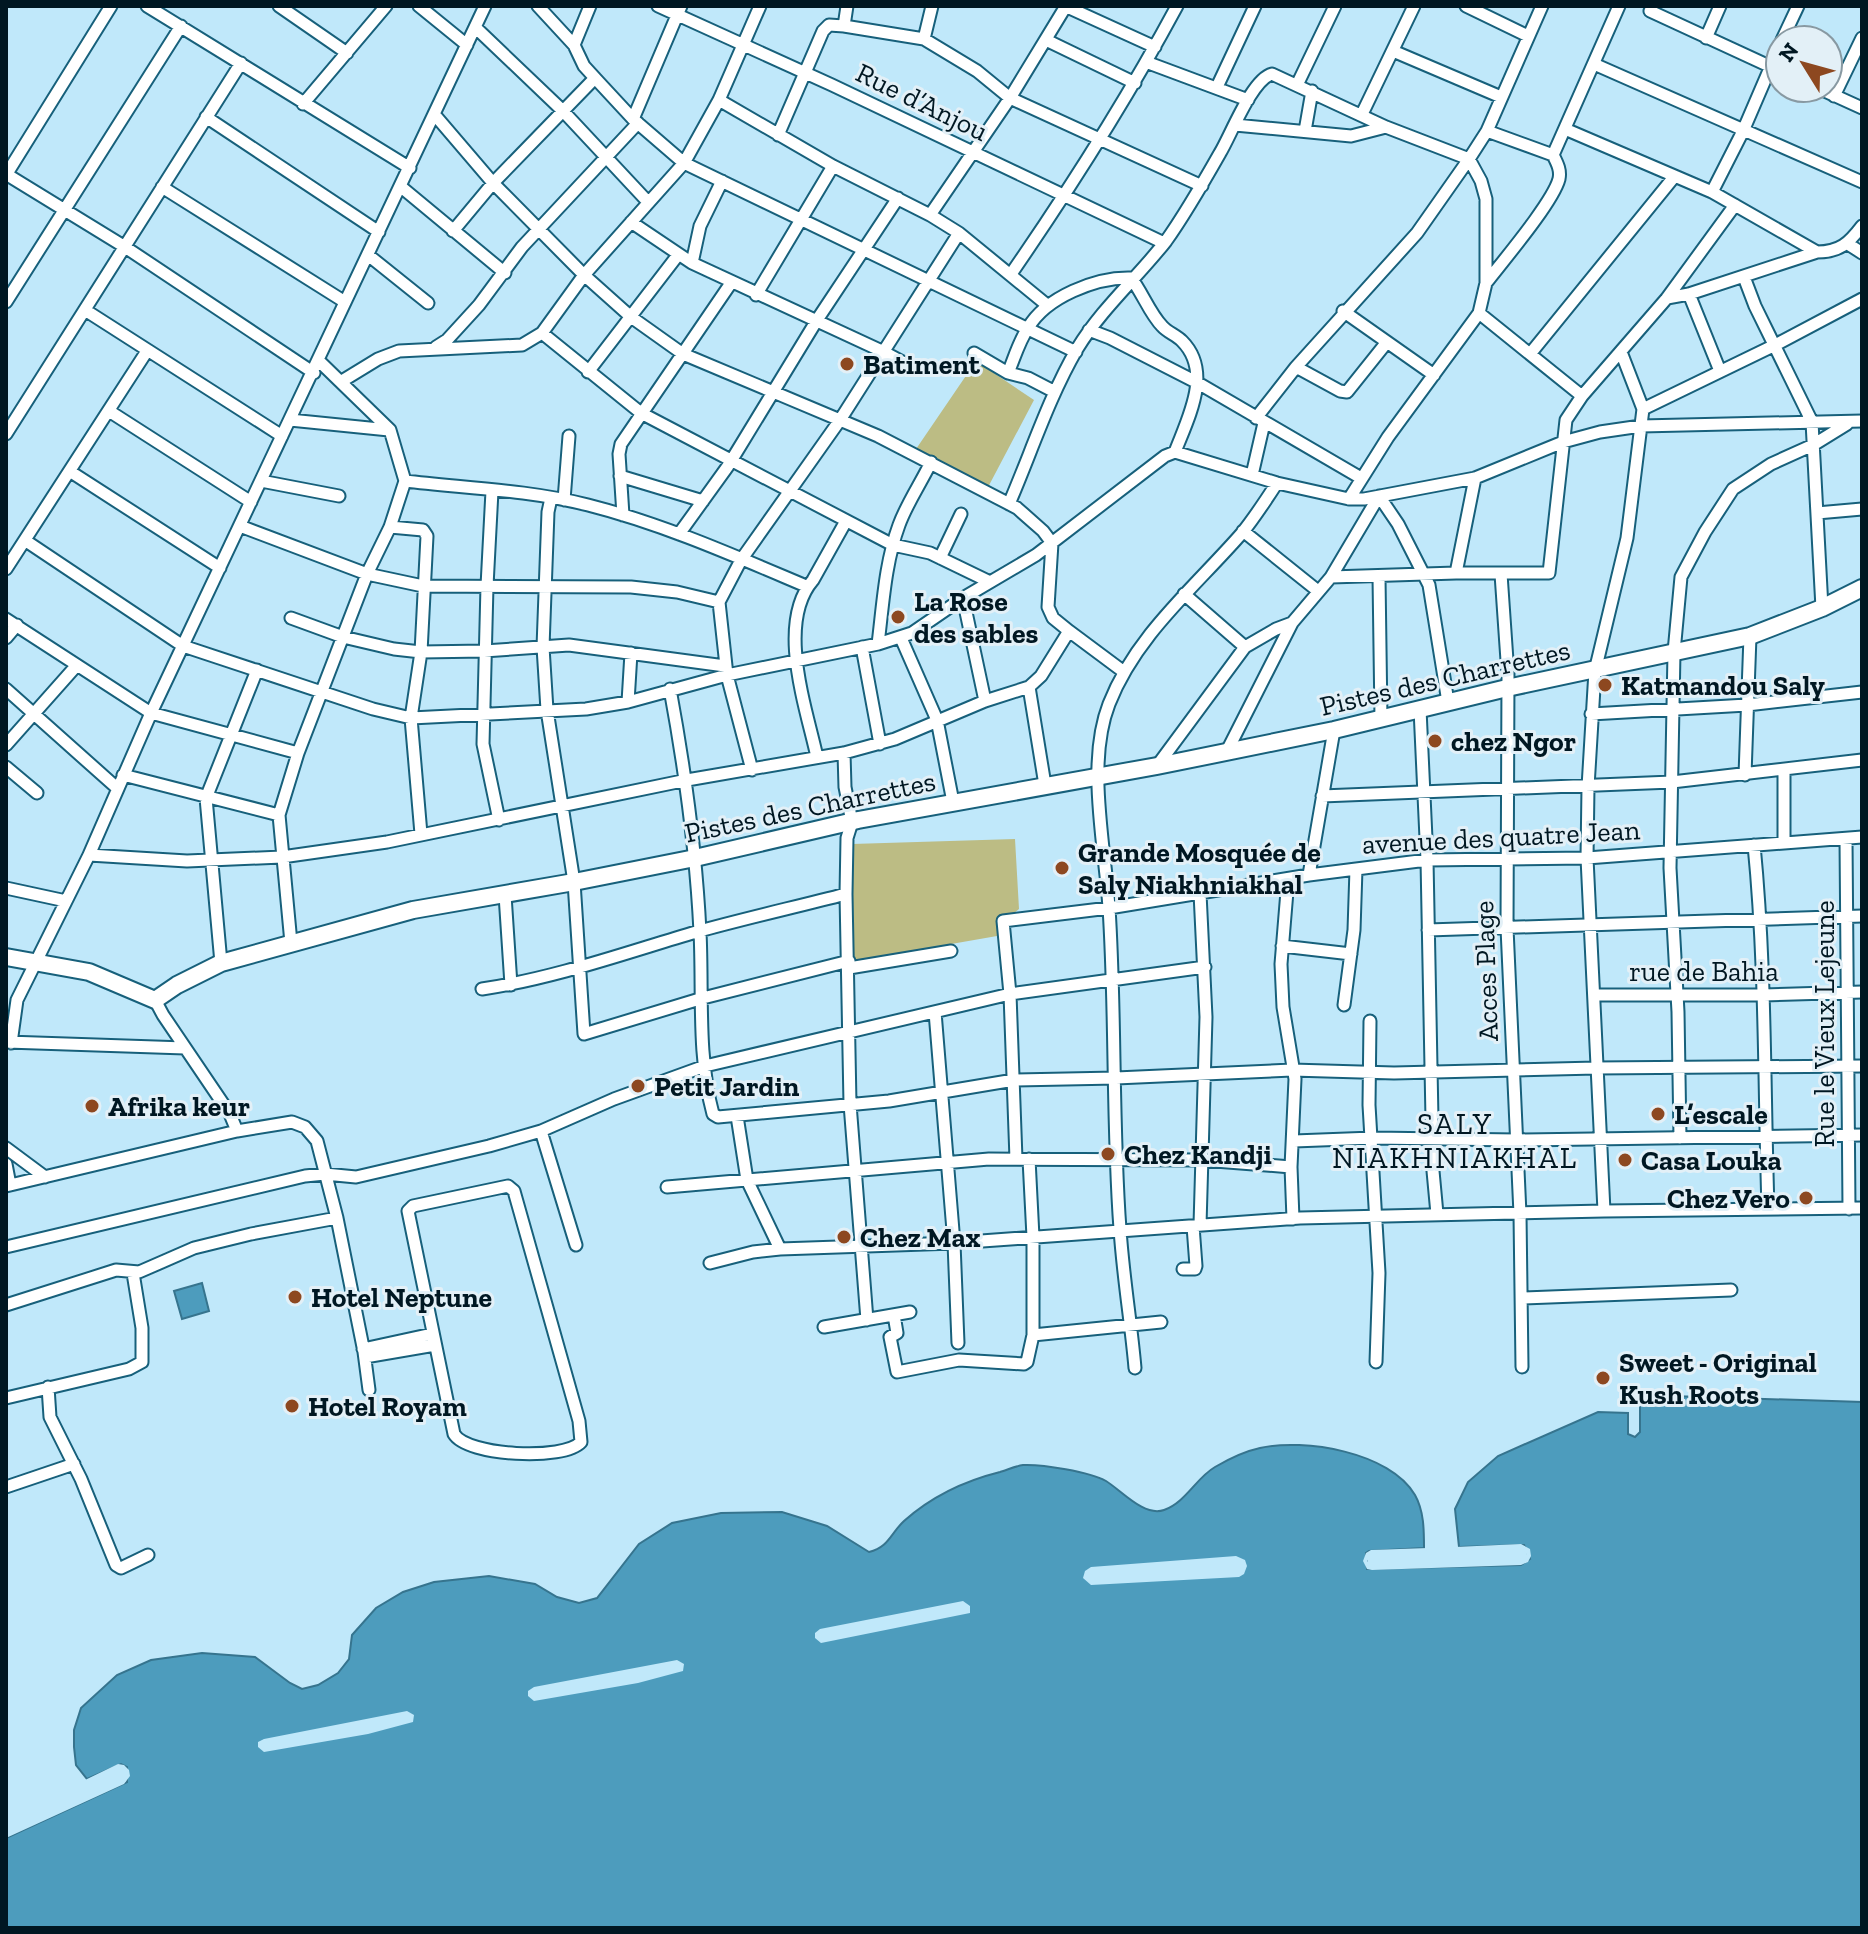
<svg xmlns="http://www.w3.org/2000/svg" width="1868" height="1934" font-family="'Zilla Slab',serif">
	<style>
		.green { fill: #bcbc84 }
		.water { fill: #4d9cbd; stroke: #36748e; stroke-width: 2 }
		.pier { fill: #c0e8fa }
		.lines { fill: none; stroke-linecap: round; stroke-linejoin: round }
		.minor-casing { stroke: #17607b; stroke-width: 15 }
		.secondary-casing { stroke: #17607b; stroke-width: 20 }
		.minor { stroke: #fff; stroke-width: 11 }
		.secondary { stroke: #fff; stroke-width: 16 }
		.poi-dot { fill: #8d4820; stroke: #e3f0f7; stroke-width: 3 }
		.labels { text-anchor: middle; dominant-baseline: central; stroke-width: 6; stroke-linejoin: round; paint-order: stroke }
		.street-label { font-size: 28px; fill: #001722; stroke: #e3f0f7 }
		.poi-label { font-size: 28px; font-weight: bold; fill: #001722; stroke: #e3f0f7; text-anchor: start }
		.neighbourhood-label { font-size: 30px; letter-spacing: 2px; fill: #001722; stroke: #e3f0f7 }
	</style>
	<rect width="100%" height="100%" fill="#c0e8fa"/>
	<path class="green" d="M976,361L1034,400L986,491L914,452Z
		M1015,839L1019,909L1002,923L997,936L854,961L852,844Z"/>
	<path class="water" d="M202,1283L209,1311L182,1319L174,1291Z
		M1640,1395L1862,1402V1928H6V1838L127,1782V1767L121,1764L87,1779L76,1765L74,1747V1730L81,1708L117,1675L151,1660L202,1653L255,1657L290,1683L302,1689L318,1685L338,1673L349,1659L352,1635L376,1608L403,1592L434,1582L489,1576L535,1584L557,1597L579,1603L597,1598L639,1544L672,1523L721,1513L782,1512L827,1526L869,1552C889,1547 890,1534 904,1521C932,1496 964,1481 1000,1472C1007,1470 1016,1466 1023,1465C1042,1464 1090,1472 1106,1481C1122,1491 1144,1517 1164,1510C1186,1502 1196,1478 1215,1467C1227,1460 1246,1451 1260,1448C1304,1438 1390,1452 1415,1495C1424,1511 1424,1530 1424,1548L1369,1551L1366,1553L1367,1569L1521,1565L1530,1559L1524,1545L1459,1547L1455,1509L1468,1482L1498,1456L1598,1412L1628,1413V1434L1635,1437L1640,1432Z"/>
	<path class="pier" d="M1521,1544L1530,1549L1531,1556L1528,1562L1521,1565L1372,1570L1367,1569L1363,1561L1366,1553L1371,1550L1428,1548L1425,1552L1372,1554L1367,1561L1372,1566L1521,1561L1527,1555L1523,1549L1458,1551L1455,1547Z
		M1236,1556L1245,1560L1247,1566L1244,1574L1239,1577L1091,1585L1083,1578L1085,1571L1091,1567Z
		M963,1601L970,1606V1613L821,1643L815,1638V1633L820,1629Z
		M677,1660L684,1664L683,1671L638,1683L534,1701L528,1696V1691L534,1687Z
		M407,1711L414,1715L413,1722L368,1734L264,1752L258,1747V1742L264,1739Z
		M118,1764L124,1765L129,1770L130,1776L124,1784L6,1838V1834L122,1781L126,1773L121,1768L88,1783L83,1781Z"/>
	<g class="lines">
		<g class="minor-casing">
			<path id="minor" d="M147,6L410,168
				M279,6L347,53
				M419,6L467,45
				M538,6L574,45
				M590,6L574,45L584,66L595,78
				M658,6L832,85L1164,243
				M1065,6L1155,47
				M1466,6L1528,36
				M1650,11L1780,71
				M844,26L924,39L977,71L1010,98L1202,186
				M475,27L563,111L648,202
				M1706,38L1720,6
				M924,39L932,6
				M1046,40L1135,83
				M1782,40L1798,6
				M1393,51L1501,97
				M1146,62L1248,100
				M1594,64L1862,182
				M1297,85L1335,6
				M1217,87L1255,6
				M1818,88L1862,108
				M1834,96L1862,38
				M719,100L833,166L930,215L959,233L1047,305
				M303,104L386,6
				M434,114L493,183L584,275L631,317L683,354L878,436L1017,508L1043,531L1052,543L1048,607L1053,618L1069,631
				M1362,114L1414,6
				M206,117L379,232
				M633,119L681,6
				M1235,125L1351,136L1386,127
				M1565,129L1712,192L1817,252
				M1305,131L1312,91
				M778,135L823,31L829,25L844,26L847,6
				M1553,155L1619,6
				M6,174L125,247L314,373
				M6,175L111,6
				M400,186L505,273
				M162,187L345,302
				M1712,192L1743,131L1780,45
				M930,215L1010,98L1066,6
				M631,222L692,263L884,352L910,366
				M453,231L493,183L595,78L633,119L684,163L1076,352
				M1848,244L1862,253
				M368,255L428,303
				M692,263L700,226L722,181
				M1011,274C1071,187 1127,99 1177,6
				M1744,277L1755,306L1812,422L1822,608
				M1486,283C1503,261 1553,202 1559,179C1561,170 1557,163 1553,155L1487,131
				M1689,294L1720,371
				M756,295L833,166
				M1667,298L1689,294L1817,252C1840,252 1849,243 1862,226
				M6,302L181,26
				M85,310L282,436
				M1343,311L1434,375
				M1479,313L1582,396
				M1089,330L1110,338L1198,383L1361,478
				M542,333L641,413L893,545L930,553L990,582
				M436,347L447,340L479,305L522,247L638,123
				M974,353L1008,373L1028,378L1055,392
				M1530,354L1674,177
				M1296,367L1340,391L1347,392L1387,342
				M588,372L678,255
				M1008,373C1014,359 1019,341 1028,328C1046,297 1096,277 1131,278C1142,292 1150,314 1162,326C1167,332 1176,335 1182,341C1213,372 1188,418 1175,452
				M342,381L378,359L399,351L522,345L542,333L584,275L684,163L719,100L760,6
				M1643,409L1775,345L1862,299
				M109,411L251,502
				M1256,418L1296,367L1417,233L1469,159L1487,131L1542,6
				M290,420L389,430
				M6,434L241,63
				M71,472L220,568
				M1252,475L1264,423
				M620,476L703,501
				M261,481L339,496
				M405,481C465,488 529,490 588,505C663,524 735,556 806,586
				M492,491L487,586L483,744L499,820
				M551,498L548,512L543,647L547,710L574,882L584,1034L703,998L849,961
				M564,500L569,436
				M1009,504C1031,453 1049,397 1077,349C1102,308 1137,278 1166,241C1186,213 1203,183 1220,153C1231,135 1252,79 1272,74L1386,127L1469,159L1481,181L1486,199V283L1479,313L1388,437L1349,499
				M1817,513L1862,509
				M623,515L619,454L621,444L731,283
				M240,526L367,574L423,586L631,587L677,592L719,602
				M390,527L423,530L427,536L421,652L411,718L421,834
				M1243,531L1318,591
				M679,534L728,466L817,320L898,198
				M26,541L183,646L373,709L411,718L586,709L628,702L727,675L878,644L912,633L963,598L1036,555L1165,456L1175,452L1277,483L1349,499H1364L1475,478L1563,442L1600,432L1641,426L1862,421
				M940,558L961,514
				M6,569L147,351
				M1456,573L1475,478
				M1501,574L1508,675L1507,928L1520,1214L1522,1367
				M1331,577L1456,573H1549L1566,420L1582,396L1667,298L1735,205
				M1379,577L1381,719
				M1184,594L1245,647
				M963,598L985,701
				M291,618L343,637L394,649L421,652L484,651L569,645L725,666
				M6,619L151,713L298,753
				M6,638L17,625
				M901,638L937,720L953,802
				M878,644C883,604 885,563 899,525C907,503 921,483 931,462
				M862,647L880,744
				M1029,687L1045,785
				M6,689L117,788
				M670,689C685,770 696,850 700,932C703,991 697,1056 713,1114L718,1117L889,1101L1014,1080L1116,1078L1292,1070L1394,1073L1596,1068L1862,1066
				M628,702L631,653
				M1420,709L1427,860L1433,1171L1437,1214
				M1591,714L1747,705L1862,692
				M6,745L77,665
				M844,753L845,787L852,822L847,838L846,894L850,1104L867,1320
				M1226,753L1292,623
				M817,757C806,707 776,623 813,580L846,521
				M1157,766L1245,647L1276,629L1292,623L1331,577L1379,496L1398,524L1429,585L1448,702
				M6,767L37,793
				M752,770L727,675L719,602L741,560L840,420L959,233
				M1784,770V843
				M123,775L279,815
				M1745,775L1750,636
				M1322,796L1672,782L1862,760
				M1846,839L1849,1209
				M1754,845C1766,966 1764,1087 1768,1208
				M89,855L187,861L282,857L387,842L687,780L844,753L895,739L985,701L1029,687L1041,676L1069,631L1124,672
				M1309,875L1334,730
				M1288,879L1281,964L1283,1007L1295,1079L1291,1167L1293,1219
				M6,888L66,901
				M1200,893L1206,1017L1200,1225
				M505,895L511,985
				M1428,930L1862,916
				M291,943L279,815L298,753L367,574L390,527L405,481L390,430L319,361
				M1282,946L1351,954
				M221,963L206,798L257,670
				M849,968L951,951
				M482,989C555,978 625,953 696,932C746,918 796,907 846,894
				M1594,995H1764L1862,992
				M1344,1005L1354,930L1356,869
				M935,1012L954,1243L958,1343
				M1370,1021L1369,1105L1379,1273L1376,1362
				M7,1042L185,1048
				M11,1043L17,1000L89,855L151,713L485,6
				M737,1116L747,1180L780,1249
				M237,1131L292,1122L305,1127L317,1141L337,1218L364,1352L369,1390
				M541,1131L576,1245
				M1680,1138L1678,1012L1670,868L1674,652L1681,577L1705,532L1733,489L1771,464L1813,445L1847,424
				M1294,1141L1373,1138L1517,1140L1862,1135
				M6,1148L45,1177
				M1016,1159L1010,994L1003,921L1109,908L1309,875L1427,860L1587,858L1862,837
				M6,1164L10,1185
				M6,1186L237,1131L230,1114L163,1015L155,1000
				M508,1186L514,1191L579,1421L581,1442C564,1461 467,1456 454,1434L408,1211L413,1206Z
				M667,1187L989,1159L1202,1160L1291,1167
				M1604,1211L1587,858L1588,787L1595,671L1627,538L1643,409L1621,352
				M6,1247L305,1176L325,1174L356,1177L489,1146L541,1131L614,1099L705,1066L1010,994L1205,967
				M710,1263L753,1252L780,1249L954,1243L1300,1218L1604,1211L1862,1208
				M1183,1269H1195L1196,1266L1193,1226
				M1523,1298L1731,1290
				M6,1305L116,1270L139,1272L194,1248L251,1234L337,1218
				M894,1315L897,1333L890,1337L897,1372L959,1360L1024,1364L1027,1362L1033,1335V1237L1029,1159
				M824,1327L910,1312
				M1033,1335L1161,1322
				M363,1349L432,1334
				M365,1357L435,1345
				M1135,1368C1131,1322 1123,1276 1120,1229C1112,1123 1116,1015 1109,908C1105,846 1086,763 1109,704C1136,635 1195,587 1242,533C1255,517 1266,500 1277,483
				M48,1387L50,1417L81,1479L116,1565L121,1568L148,1555
				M6,1398L129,1369L142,1362V1328L133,1273
				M6,1487L74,1464"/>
		</g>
		<g class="secondary-casing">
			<path id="secondary" d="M6,957L89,972L155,1000L177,985L221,963L413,910L574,882L695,858L858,820L1157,766L1334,730L1507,688L1750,636L1822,608L1862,588"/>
		</g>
		<use href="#minor" class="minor"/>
		<use href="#secondary" class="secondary"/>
	</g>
	<g class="poi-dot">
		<circle cx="847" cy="364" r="8"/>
		<circle cx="898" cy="617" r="8"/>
		<circle cx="1605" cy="685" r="8"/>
		<circle cx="1435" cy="741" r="8"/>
		<circle cx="1062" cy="868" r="8"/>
		<circle cx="638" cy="1086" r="8"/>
		<circle cx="92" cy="1106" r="8"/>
		<circle cx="1658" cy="1114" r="8"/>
		<circle cx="1108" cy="1154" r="8"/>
		<circle cx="1625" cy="1160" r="8"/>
		<circle cx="1806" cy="1198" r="8"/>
		<circle cx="844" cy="1237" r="8"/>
		<circle cx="295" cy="1297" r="8"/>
		<circle cx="1603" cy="1378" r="8"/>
		<circle cx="292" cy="1406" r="8"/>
	</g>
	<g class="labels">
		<g class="street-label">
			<text transform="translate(922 102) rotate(26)">Rue d’Anjou</text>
			<text transform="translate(1445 678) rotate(-13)">Pistes des Charrettes</text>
			<text transform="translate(810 807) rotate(-12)">Pistes des Charrettes</text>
			<text transform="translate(1501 837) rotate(-3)">avenue des quatre Jean</text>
			<text transform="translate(1486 971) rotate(-92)">Acces Plage</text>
			<text x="1704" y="971">rue de Bahia</text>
			<text transform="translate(1824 1024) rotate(-90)">Rue le Vieux Lejeune</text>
		</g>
		<g class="poi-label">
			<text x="863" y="364">Batiment</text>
			<text x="914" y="601">La Rose<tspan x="914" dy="32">des sables</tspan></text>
			<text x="1621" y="685">Katmandou Saly</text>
			<text x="1451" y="741">chez Ngor</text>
			<text x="1078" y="852">Grande Mosquée de<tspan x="1078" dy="32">Saly Niakhniakhal</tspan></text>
			<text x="654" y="1086">Petit Jardin</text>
			<text x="108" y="1106">Afrika keur</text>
			<text x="1674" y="1114">L’escale</text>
			<text x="1124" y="1154">Chez Kandji</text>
			<text x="1641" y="1160">Casa Louka</text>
			<text x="1790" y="1198" text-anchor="end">Chez Vero</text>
			<text x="860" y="1237">Chez Max</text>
			<text x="311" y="1297">Hotel Neptune</text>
			<text x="1619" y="1362">Sweet - Original<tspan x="1619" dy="32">Kush Roots</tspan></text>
			<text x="308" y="1406">Hotel Royam</text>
		</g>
		<g class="neighbourhood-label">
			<text x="1455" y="1124">SALY<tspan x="1455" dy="34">NIAKHNIAKHAL</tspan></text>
		</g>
	</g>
	<rect width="1868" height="1934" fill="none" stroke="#001722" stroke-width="16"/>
	<g transform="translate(1804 64) rotate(307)"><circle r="38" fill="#e3f0f7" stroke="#8899a2" stroke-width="2"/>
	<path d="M0-6L14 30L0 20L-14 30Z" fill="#8d4820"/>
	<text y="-12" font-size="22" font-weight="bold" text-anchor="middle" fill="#001722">N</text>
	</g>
</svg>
